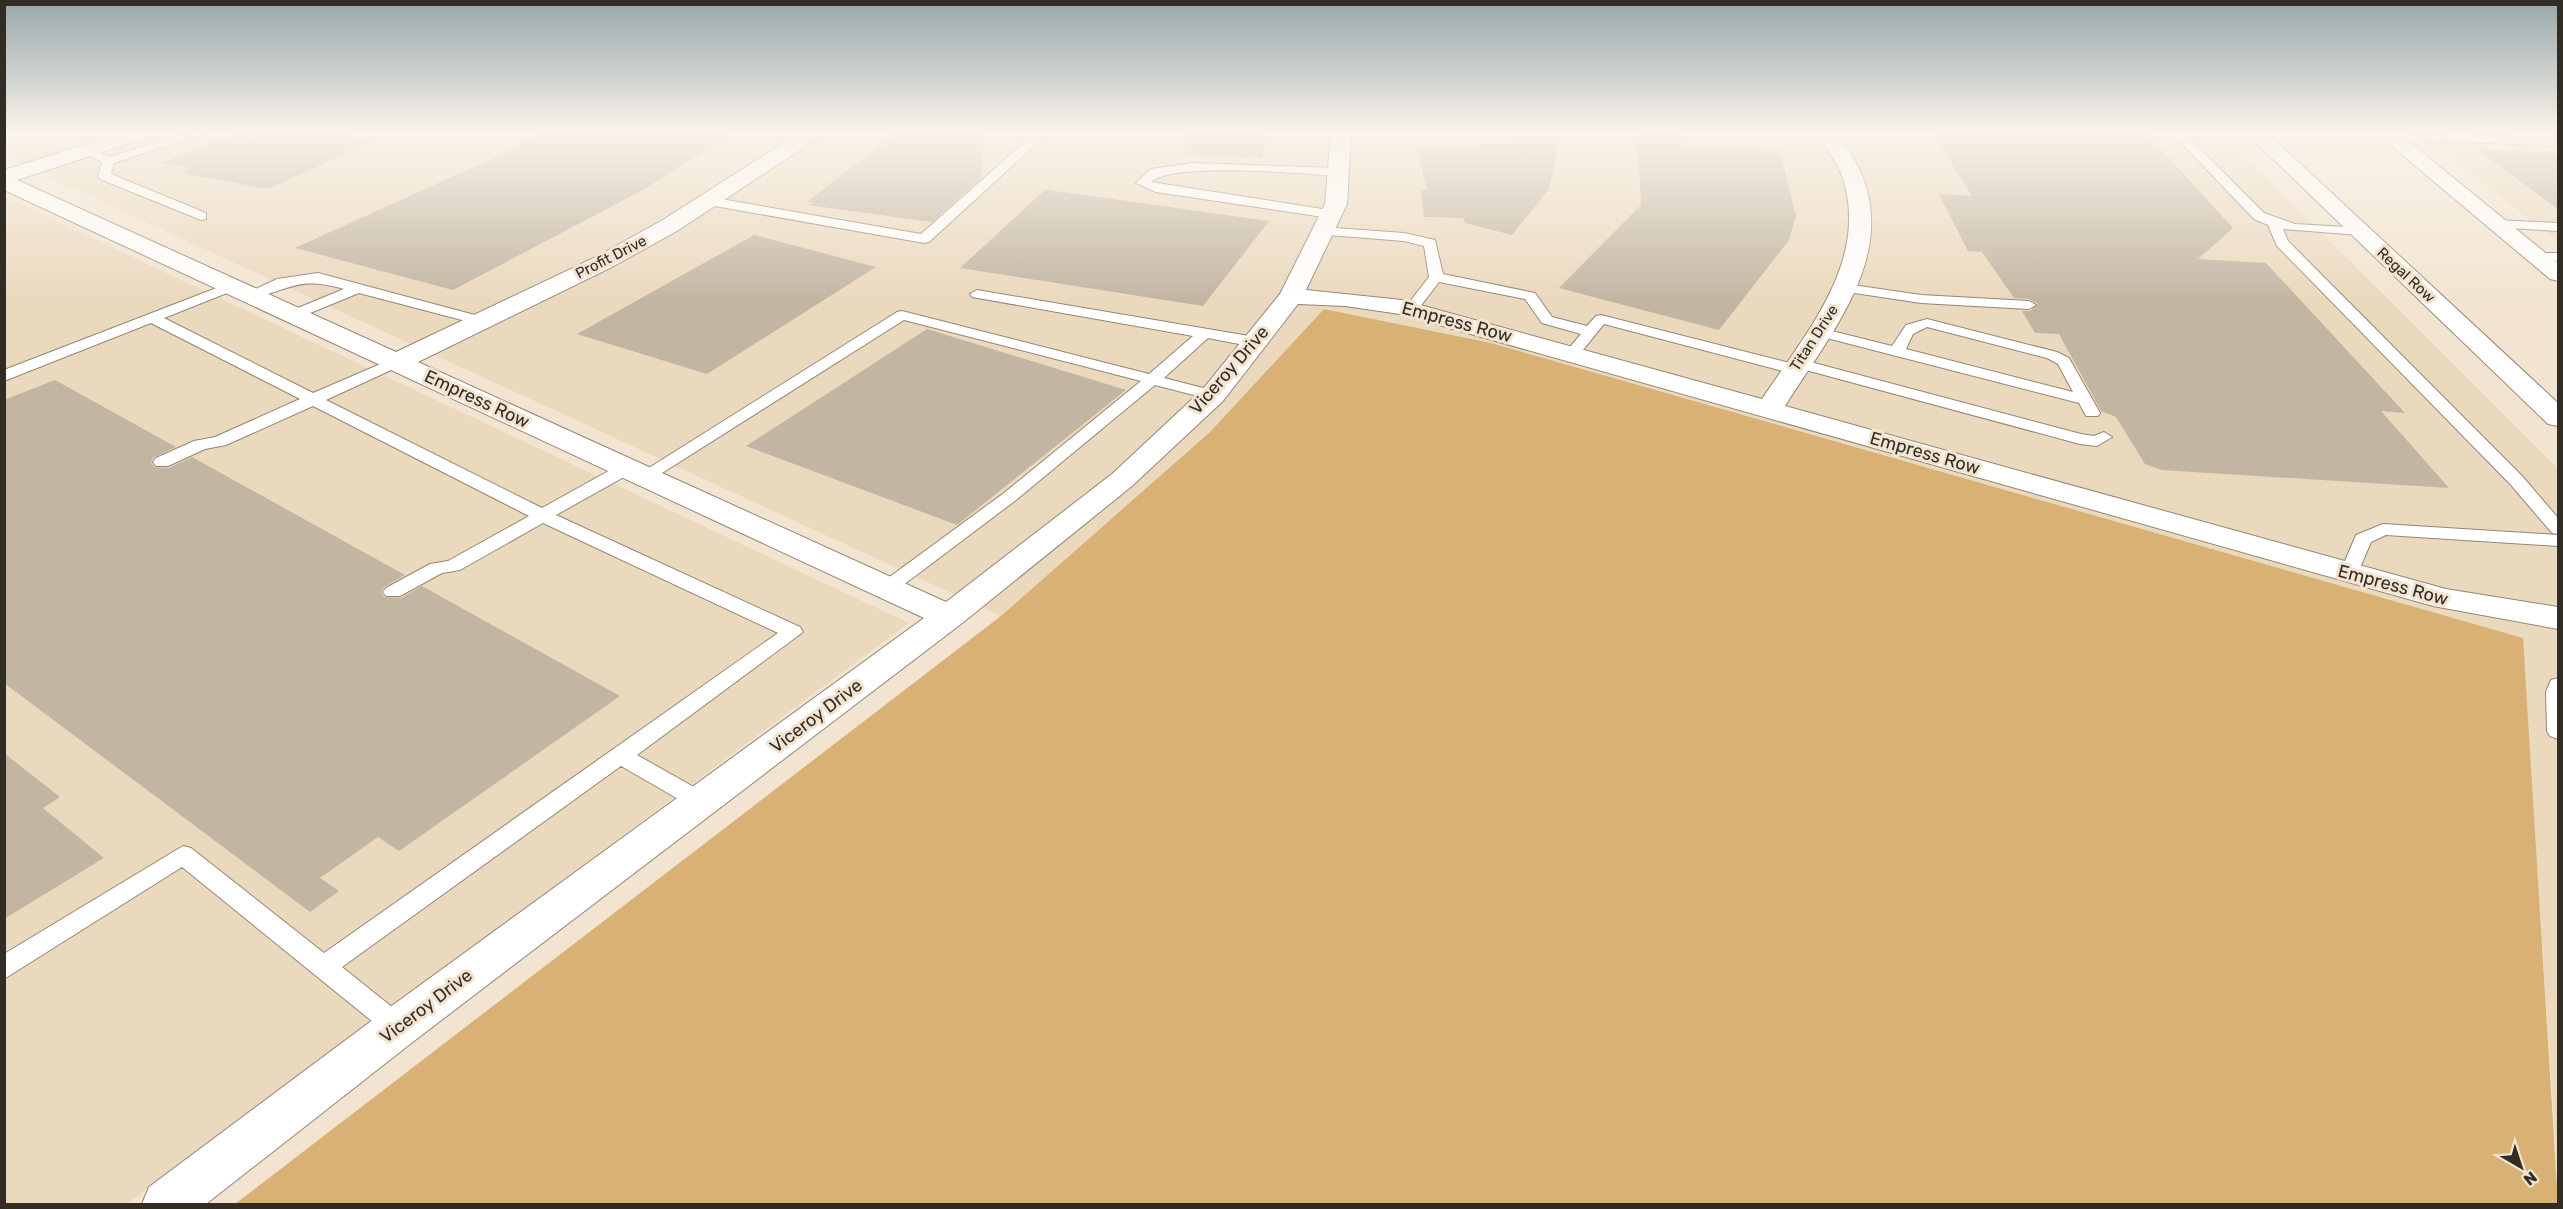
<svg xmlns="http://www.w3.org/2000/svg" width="2563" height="1209" font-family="Rubik,sans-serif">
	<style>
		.built { fill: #ebd9be }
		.green { fill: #d9b175 }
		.building { fill: #c2b5a2 }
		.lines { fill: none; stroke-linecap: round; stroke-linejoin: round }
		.lane-casing { stroke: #938674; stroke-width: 2 }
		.street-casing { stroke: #938674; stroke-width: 2 }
		.secondary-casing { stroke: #938674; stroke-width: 2 }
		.lane { fill: #fff; fill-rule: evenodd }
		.street { fill: #fff; fill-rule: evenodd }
		.secondary { fill: #fff; fill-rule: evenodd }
		.labels { text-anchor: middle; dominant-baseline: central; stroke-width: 6; stroke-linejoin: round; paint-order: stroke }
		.far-street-label { font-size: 15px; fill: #312c24; stroke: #f2e4d0 }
		.street-label { font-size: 18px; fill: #312c24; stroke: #f2e4d0 }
	</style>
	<rect width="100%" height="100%" fill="#f2e4d0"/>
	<path class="built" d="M5,132H2221L2558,469V1182L2522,638L1491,343L1324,309L1210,432L1001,616L5,157Z
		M2415,132H2558V241Z
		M5,197L909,623L126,1204H5Z"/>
	<path class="green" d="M1324,309L1491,343L2523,638L2558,1204H235L1001,616L1210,432Z"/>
	<path class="building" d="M238,132H328L376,140L268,189L181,173L192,168L162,163Z
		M544,132H735L641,191L453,290L295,248L498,156Z
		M897,132H957L985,135L981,178L932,222L808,205L813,202H807Z
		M1185,132H1269L1262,158L1185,155Z
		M1637,132H1680L1681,144L1780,151L1796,216L1789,240L1719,330L1559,288L1641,205Z
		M1932,132H2145L2233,228L2198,259L2266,263L2405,413L2381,411L2449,488L2161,470L2145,464L2116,417L2101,411L2059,334L2035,333L2022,311H2030L2038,304L2029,299L2014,298L1982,252L1968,251L1939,194L1972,196Z
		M1559,143L1549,189L1512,235L1465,223L1463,218L1424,217L1421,189H1427L1416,145Z
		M2476,149L2559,153V210Z
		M1046,189L1056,191L1269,221L1203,306L960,268Z
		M754,235L876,267L707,374L577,334Z
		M927,329L1126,390L957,525L746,446Z
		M55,380L176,447L154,457L151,462L154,467L169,468L192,457L405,575L384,587L381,592L384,597L401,598L422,586L620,696L399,851L378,837L354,854L320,878L339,891L310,912L4,683V400Z
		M4,753L60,797L43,808L104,858L4,919Z"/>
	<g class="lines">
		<g class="lane-casing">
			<path id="lane" d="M191,132H209L114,163L111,174L206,213V219L201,220L100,179L98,176L102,162L82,151L88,147L109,157Z
				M1036,132H1049L929,242L924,243L709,205L703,201L709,197L921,234Z
				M2171,132H2183L2264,213L2295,224L2364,228L2366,231L2359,235L2283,229L2288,241L2523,477L2558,518V534L2552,533L2511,485L2277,246L2268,225L2254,219Z
				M2395,132L2558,139V146L2389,139L2383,135Z
				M1193,163L1339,168L1345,172L1339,176C1302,174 1175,161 1151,182L1335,211L1337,214L1330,218L1156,192L1136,183L1151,169Z
				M2497,220L2558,223V231L2492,227L2490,224Z
				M1321,227L1404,233L1435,240L1443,274L1535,293L1552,317L1587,326L1596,316L1601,315L1790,363L1793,360H1803L2081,434L2094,436L2104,432L2112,437L2097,446L2080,444L1802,369L1794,374L1604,324L1578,356H1568L1565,353L1581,334L1542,323L1525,299L1439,282L1416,312H1406L1404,309L1429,277L1424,246L1404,241L1316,234V228Z
				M2536,253H2558V261L2531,260L2529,257Z
				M318,273L486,318L488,321L481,325L359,293L298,318H288L286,315L288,312L344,289C297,276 293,289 250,299L243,295L277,279Z
				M232,282L237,283V289L164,318L313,393L392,359H402L405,362L402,365L326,400L542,508L621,464H633L636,468L633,472L556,515L800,627L803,632L637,755L708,795L711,801L708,807L700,810L692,807L621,766L342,967L407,1019L411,1027L407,1035L398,1039L389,1035L182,867L4,979V954L183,846L191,848L324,953L778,633L543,523L460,570L442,573L400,596H386L383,592L386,588L430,564L448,561L529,516L313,406L226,445L205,449L168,466H156L153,462L156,458L194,441L215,437L300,399L151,323L4,381V370Z
				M1846,284L1921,295L2029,301L2036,305L2029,309L1921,303L1841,291L1839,288Z
				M977,290L1255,337L1263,342L1255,347L1208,338L1164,378L1219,392L1221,395L1219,398L1213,400L1155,385L1016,500L894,592H880L877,588L880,584L1004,493L1141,381L904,320L651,480H639L636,476L897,312L902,311L1149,374L1193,336L972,297L970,294Z
				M1927,319L2057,352L2069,358L2100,413L2098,416H2086L2079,403L1815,335L1813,332L1820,328L1892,346L1906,325ZM1927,327L2047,358L2058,364L2073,392L1906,349L1913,334Z
				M2383,524L2558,535V546L2386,535L2371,542L2356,577H2342L2340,573L2356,535Z
				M2558,678V739L2550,736L2547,731L2546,692L2551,680Z"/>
		</g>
		<g class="street-casing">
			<path id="street" d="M125,132H154L151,136L17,180L396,352L596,257L661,221L801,132H824L821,136L677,231L612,267L418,362L946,602L1112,474L1203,389L1280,294L1325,204L1331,132H1351L1347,204L1306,290L1402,300L1762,399C1806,333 1874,256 1840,171C1834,158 1824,145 1816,132H1836C1844,144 1854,157 1860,171C1899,256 1828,337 1785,406L2446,589L2558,607V629L2433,606L1400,314L1345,306L1298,304L1223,401L1132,486L961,624L414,1041L206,1204H142L149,1187L382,1013L924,618L4,190V170Z"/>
		</g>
		<g class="secondary-casing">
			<path id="secondary" d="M2245,132H2266L2558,403V426L2548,424Z
				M2375,132H2397L2558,263V281L2550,279Z"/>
		</g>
		<use href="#lane" class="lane"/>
		<use href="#street" class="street"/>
		<use href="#secondary" class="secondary"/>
	</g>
	<linearGradient id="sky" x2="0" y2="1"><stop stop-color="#98a7a9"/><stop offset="0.44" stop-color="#f9f3ea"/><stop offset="1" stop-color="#f9f3ea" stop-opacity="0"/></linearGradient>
	<rect width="2563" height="301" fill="url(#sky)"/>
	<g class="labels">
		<g class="far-street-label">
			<text transform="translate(611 257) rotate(-27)">Profit Drive</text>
			<text transform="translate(2406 275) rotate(43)">Regal Row</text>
			<text transform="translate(1814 338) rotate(-57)">Titan Drive</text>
		</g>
		<g class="street-label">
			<text transform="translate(1457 322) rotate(15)">Empress Row</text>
			<text transform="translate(1229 370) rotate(-49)">Viceroy Drive</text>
			<text transform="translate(477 399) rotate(25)">Empress Row</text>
			<text transform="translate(1925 453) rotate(16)">Empress Row</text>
			<text transform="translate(2393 585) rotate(15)">Empress Row</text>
			<text transform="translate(816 716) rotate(-37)">Viceroy Drive</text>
			<text transform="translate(426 1006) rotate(-37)">Viceroy Drive</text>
		</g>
	</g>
	<rect width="2563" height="1209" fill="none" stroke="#312c24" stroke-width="12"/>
	<g transform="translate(2521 1167) rotate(141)" stroke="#f2e4d0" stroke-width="4.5" paint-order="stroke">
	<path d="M0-4.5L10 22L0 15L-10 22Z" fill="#312c24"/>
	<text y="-9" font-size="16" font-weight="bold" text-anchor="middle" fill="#312c24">N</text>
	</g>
</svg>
